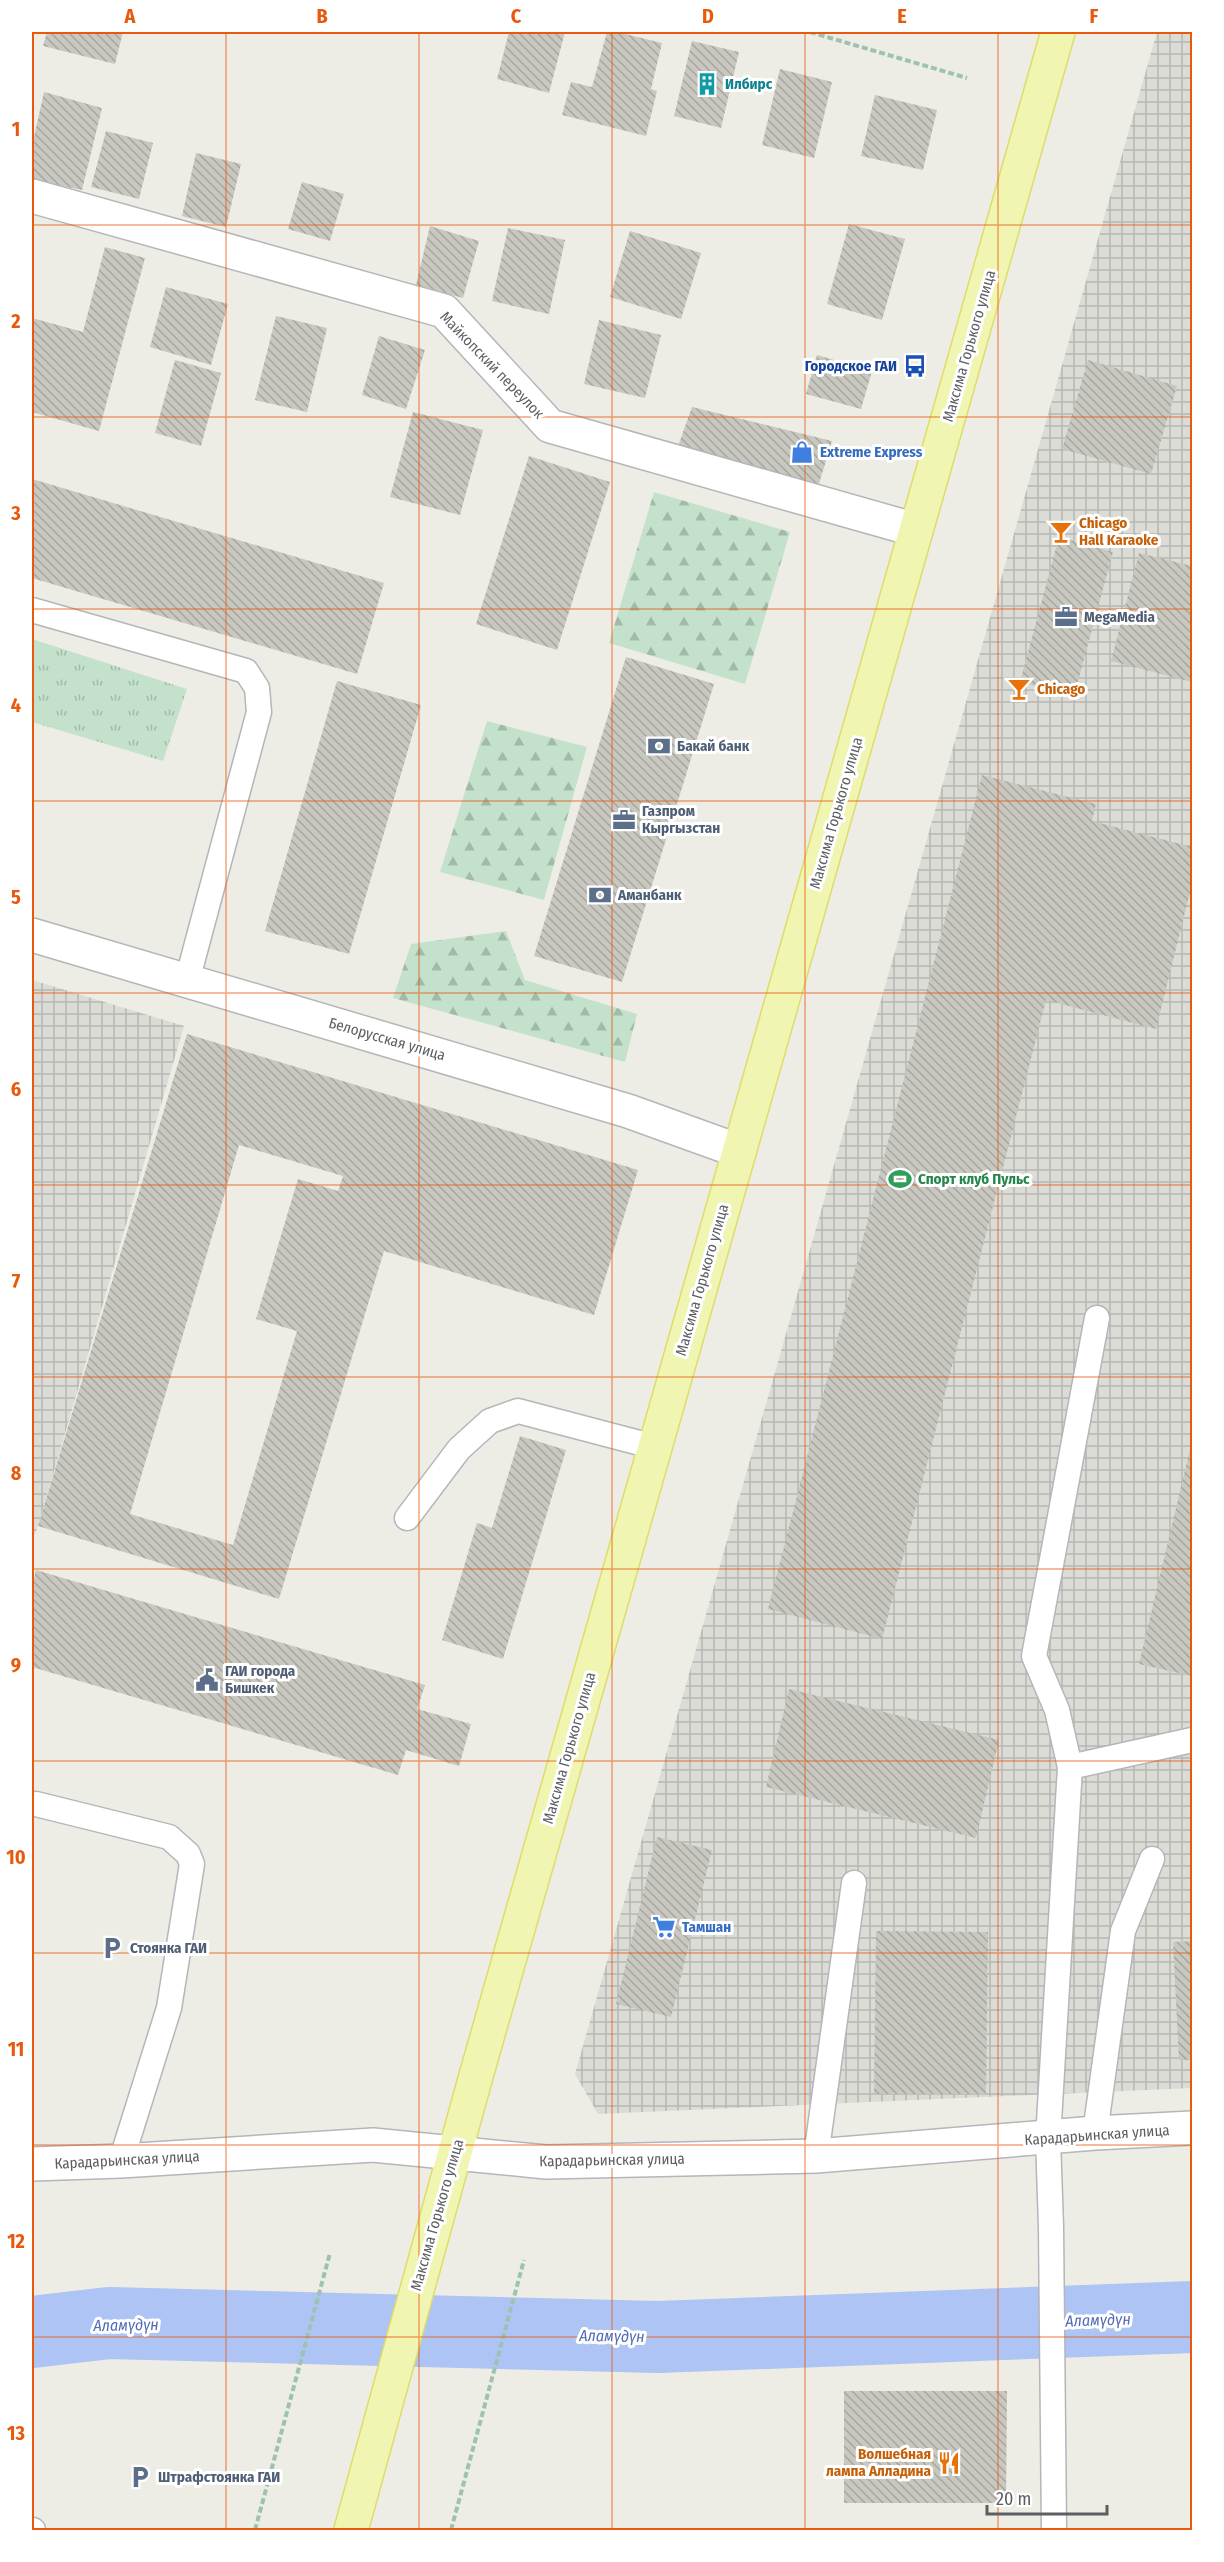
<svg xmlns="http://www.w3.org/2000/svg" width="1224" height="2562" font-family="'Fira Sans Condensed',sans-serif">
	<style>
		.industrial { fill: url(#industrial-grid) }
		.forest { fill: url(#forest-firs) }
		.park { fill: url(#park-tufts) }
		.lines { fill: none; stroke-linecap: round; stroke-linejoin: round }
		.river { stroke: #adc4f5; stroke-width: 72 }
		.building { fill: url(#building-back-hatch); fill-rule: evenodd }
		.service-casing { stroke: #b5b5ba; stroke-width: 27 }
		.minor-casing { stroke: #b5b5ba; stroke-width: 36 }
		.tertiary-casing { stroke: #b5b5ba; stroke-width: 36 }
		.primary-casing { stroke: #e0dc6a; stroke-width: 36 }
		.path { stroke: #9ec2b0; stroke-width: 4; stroke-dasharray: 6 3; stroke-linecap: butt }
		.service { stroke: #fff; stroke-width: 24 }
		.minor { stroke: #fff; stroke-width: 33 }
		.tertiary { stroke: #fff; stroke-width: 33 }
		.primary { stroke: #f0f5b1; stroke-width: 33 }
		.grid { fill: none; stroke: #e8590c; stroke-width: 1.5; stroke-opacity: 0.55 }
		.labels { text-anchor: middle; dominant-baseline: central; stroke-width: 6; stroke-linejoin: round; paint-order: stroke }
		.culture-label { font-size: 15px; font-weight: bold; fill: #0d838f; stroke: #fff; text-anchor: start }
		.street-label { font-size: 15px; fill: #5c5e63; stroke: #fff }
		.transit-label { font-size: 15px; font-weight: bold; fill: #164399; stroke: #fff; text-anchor: end }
		.shop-label { font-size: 15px; font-weight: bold; fill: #366cbe; stroke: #fff; text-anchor: start }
		.food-label { font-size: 15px; font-weight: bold; fill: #c56008; stroke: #fff; text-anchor: start }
		.service-label { font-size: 15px; font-weight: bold; fill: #4e5e75; stroke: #fff; text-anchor: start }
		.leisure-label { font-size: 15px; font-weight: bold; fill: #27864d; stroke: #fff; text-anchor: start }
		.water-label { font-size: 16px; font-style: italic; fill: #526bb5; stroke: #fff }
		.neatline { fill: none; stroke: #e8590c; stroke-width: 2 }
		.grid-label { font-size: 20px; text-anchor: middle; font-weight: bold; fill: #e8590c }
	</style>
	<defs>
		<pattern id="industrial-grid" width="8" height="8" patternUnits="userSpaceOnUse" patternTransform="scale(1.5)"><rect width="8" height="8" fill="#dcdcd7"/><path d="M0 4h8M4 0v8" fill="none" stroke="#b6b6b2"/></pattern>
		<pattern id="forest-firs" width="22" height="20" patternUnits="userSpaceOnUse" patternTransform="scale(1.5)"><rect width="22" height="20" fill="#c4e2cb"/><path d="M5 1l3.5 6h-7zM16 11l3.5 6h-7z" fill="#a2baa8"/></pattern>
		<pattern id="park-tufts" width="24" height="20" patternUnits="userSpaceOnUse" patternTransform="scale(1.5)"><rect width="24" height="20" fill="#c4e2cb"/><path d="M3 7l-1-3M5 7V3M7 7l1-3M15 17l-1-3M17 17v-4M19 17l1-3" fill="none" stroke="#a2baa8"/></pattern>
		<pattern id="building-back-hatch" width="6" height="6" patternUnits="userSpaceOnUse" patternTransform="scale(1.5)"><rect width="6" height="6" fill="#c8c8c1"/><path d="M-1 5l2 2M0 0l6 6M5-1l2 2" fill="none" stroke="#a6a6a0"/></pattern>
	</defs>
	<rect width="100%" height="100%" fill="#edede5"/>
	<path class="industrial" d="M1157,32H1192V2088L598,2114L575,2074Z
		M32,980L184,1026L38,1526L32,1541Z"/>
	<path class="forest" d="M654,492L790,532L745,684L609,643Z
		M487,721L587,747L544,900L440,872Z
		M506,931L525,980L637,1014L625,1062L393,998L411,944Z"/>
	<path class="park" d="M32,639L187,689L163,761L32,722Z"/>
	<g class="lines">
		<path class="river" d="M32,2332L109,2323L658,2337L1192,2317"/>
	</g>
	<path class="building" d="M47,32H123L115,64L43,46Z
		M509,32H565L549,93L497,79Z
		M607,32H617L662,43L651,89L657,91L646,136L562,115L571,82L592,87Z
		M692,41L739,52L721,128L674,116Z
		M780,69L832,82L814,158L762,145Z
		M44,92L102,108L82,190L32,180V146Z
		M875,95L937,110L923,170L861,156Z
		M106,131L153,143L139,199L91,187Z
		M196,153L241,164L226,227L182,216Z
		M302,182L344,194L330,241L288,229Z
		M849,224L905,239L882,320L827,304Z
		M430,226L479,241L463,298L416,285Z
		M508,228L565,240L549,314L492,301Z
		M630,231L701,253L681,319L610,297Z
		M105,247L145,258L99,431L32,412V318L83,332Z
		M166,287L228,304L211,365L150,347Z
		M276,316L327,328L307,412L255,400Z
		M599,320L661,335L645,398L584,384Z
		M379,336L425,350L406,409L362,395Z
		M817,355L872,371L861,409L806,394Z
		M175,360L221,373L201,446L155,433Z
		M1088,360L1177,386L1151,474L1062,449Z
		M692,407L832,441L818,487L677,449Z
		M413,412L483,430L460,515L390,497Z
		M529,456L610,482L557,650L476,624Z
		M32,479L384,583L357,674L32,578Z
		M1059,537L1113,552L1074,696L1020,682Z
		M1139,553L1192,566V682L1111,661Z
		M626,657L714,684L622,982L534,956Z
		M337,681L421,705L349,954L265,931Z
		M982,775L1096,804L1092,821L1192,847V884L1156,1029L1046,1000L882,1639L768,1609Z
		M187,1034L638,1170L594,1315L384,1251L279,1599L38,1526ZM239,1145L343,1176L338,1191L298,1179L256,1319L297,1331L233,1545L130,1514Z
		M520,1436L566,1450L503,1659L442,1640L477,1523L492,1528Z
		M1192,1441V1676L1139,1664Z
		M36,1570L425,1685L417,1709L471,1724L459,1766L406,1750L398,1775L32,1667V1587Z
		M789,1689L999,1740L976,1838L766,1787Z
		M657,1837L712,1850L671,2017L616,2004Z
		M876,1931L988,1932L986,2094H874Z
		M1192,1941V2060H1179L1173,1942Z
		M844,2391H1007L1006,2503H844Z"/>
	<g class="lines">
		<g class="service-casing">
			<path id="service" d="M32,610L246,671L257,688L259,712L187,981
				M407,1518L459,1449L490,1421L518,1411L655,1447
				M1070,1767L1192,1740
				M36,1804L169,1837L188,1854L192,1864L169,2008L121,2161
				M1095,2133L1123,1931L1152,1859
				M816,2156L854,1883
				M32,2530H33
				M1054,2530L1051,2227L1048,2139L1070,1767L1057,1710L1034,1656L1097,1318"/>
		</g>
		<g class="minor-casing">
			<path id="minor" d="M32,196L444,311L550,426L916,530
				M32,935L628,1111L739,1151"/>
		</g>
		<g class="tertiary-casing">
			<path id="tertiary" d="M32,2164L121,2161L373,2145L546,2162L816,2156L1095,2133L1192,2128"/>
		</g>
		<g class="primary-casing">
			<path id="primary" d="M351,2530L474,2083L1058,32"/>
		</g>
		<path class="path" d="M810,32L967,78
			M255,2530L330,2253
			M451,2530L524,2260"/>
		<use href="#service" class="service"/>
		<use href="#minor" class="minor"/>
		<use href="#tertiary" class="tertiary"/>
		<use href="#primary" class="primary"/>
	</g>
	<path class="grid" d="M226,32V2530M419,32V2530M612,32V2530M805,32V2530M998,32V2530M32,225H1192M32,417H1192M32,609H1192M32,801H1192M32,993H1192M32,1185H1192M32,1377H1192M32,1569H1192M32,1761H1192M32,1953H1192M32,2145H1192M32,2337H1192"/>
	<defs>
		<g id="building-bare" transform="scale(1.8)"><path d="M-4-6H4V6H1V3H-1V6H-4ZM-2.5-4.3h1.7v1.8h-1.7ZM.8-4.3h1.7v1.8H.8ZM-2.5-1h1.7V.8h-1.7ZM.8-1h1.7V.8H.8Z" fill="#0f9aa8" stroke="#fff" stroke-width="2.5" paint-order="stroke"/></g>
		<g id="bus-bare" transform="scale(1.8)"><path d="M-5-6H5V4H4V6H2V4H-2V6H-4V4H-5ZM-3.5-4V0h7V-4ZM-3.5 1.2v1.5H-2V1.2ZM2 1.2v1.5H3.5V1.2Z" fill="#1a4fb4" stroke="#fff" stroke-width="2.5" paint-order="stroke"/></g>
		<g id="shop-bare" transform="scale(1.8)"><path d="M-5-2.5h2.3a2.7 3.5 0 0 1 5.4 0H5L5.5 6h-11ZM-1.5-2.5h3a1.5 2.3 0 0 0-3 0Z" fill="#3f7fe0" stroke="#fff" stroke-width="2.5" paint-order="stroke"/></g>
		<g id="bar-bare" transform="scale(1.8)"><path d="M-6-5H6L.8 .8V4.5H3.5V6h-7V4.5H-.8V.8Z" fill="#e8710a" stroke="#fff" stroke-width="2.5" paint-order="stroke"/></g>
		<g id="office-bare" transform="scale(1.8)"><path d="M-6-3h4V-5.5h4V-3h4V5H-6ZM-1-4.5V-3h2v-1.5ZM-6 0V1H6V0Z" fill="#5c6f8a" stroke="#fff" stroke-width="2.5" paint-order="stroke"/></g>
		<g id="bank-bare" transform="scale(1.8)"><path d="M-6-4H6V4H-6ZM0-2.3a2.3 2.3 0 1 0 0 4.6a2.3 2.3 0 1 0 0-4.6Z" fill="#5c6f8a" stroke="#fff" stroke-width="2.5" paint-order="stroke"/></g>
		<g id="stadium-bare" transform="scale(1.8)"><path d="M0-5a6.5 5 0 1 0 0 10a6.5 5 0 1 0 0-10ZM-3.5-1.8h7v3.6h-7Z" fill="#2e9e5b" stroke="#fff" stroke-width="2.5" paint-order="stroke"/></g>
		<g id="civic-bare" transform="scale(1.8)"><path d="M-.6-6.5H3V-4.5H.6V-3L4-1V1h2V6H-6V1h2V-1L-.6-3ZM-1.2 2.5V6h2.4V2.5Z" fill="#5c6f8a" stroke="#fff" stroke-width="2.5" paint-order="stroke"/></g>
		<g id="supermarket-bare" transform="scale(1.8)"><path d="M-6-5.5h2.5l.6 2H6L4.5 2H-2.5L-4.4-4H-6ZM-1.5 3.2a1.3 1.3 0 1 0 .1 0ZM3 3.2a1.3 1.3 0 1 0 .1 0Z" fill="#3f7fe0" stroke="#fff" stroke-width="2.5" paint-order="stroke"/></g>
		<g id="parking-bare" transform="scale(1.8)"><path d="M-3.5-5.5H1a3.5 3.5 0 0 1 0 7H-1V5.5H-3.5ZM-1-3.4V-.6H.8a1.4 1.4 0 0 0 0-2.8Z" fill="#5c6f8a" stroke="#fff" stroke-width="2.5" paint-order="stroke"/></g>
		<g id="restaurant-bare" transform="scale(1.8)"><path d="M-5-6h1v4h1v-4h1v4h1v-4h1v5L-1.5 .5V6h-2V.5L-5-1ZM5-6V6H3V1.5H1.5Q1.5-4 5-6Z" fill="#e8710a" stroke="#fff" stroke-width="2.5" paint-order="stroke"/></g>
	</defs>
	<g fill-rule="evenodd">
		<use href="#building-bare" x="707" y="84"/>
		<use href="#bus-bare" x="915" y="366"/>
		<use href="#shop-bare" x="802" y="452"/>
		<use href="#bar-bare" x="1061" y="532"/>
		<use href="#office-bare" x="1066" y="617"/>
		<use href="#bar-bare" x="1019" y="689"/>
		<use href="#bank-bare" x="659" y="746"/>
		<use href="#office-bare" x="624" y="820"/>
		<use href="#bank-bare" x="600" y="895"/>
		<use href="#stadium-bare" x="900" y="1179"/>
		<use href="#civic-bare" x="207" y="1680"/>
		<use href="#supermarket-bare" x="664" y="1927"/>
		<use href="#parking-bare" x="112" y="1948"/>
		<use href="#restaurant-bare" x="949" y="2463"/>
		<use href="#parking-bare" x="140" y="2477"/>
	</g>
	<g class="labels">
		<g class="culture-label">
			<text x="725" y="84">Илбирс</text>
		</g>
		<g class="street-label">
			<text transform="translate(969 346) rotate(-74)">Максима Горького улица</text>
			<text transform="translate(492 365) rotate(46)">Майкопский переулок</text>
			<text transform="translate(836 813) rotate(-74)">Максима Горького улица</text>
			<text transform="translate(387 1039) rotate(16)">Белорусская улица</text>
			<text transform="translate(702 1280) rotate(-74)">Максима Горького улица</text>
			<text transform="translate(569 1748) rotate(-74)">Максима Горького улица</text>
			<text transform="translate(1097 2135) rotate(-4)">Карадарьинская улица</text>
			<text transform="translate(127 2160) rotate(-3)">Карадарьинская улица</text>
			<text transform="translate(612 2160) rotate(-1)">Карадарьинская улица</text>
			<text transform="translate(437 2215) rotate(-74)">Максима Горького улица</text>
		</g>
		<g class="transit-label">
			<text x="897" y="366">Городское ГАИ</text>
		</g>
		<g class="shop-label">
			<text x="820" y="452">Extreme Express</text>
			<text x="682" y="1927">Тамшан</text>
		</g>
		<g class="food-label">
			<text x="1079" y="523">Chicago<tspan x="1079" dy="17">Hall Karaoke</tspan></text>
			<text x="1037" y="689">Chicago</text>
			<text x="931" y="2454" text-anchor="end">Волшебная<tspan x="931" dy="17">лампа Алладина</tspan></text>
		</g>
		<g class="service-label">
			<text x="1084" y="617">MegaMedia</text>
			<text x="677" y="746">Бакай банк</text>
			<text x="642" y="811">Газпром<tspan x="642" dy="17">Кыргызстан</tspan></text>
			<text x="618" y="895">Аманбанк</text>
			<text x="225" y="1671">ГАИ города<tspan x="225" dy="17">Бишкек</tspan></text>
			<text x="130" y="1948">Стоянка ГАИ</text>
			<text x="158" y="2477">Штрафстоянка ГАИ</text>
		</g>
		<g class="leisure-label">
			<text x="918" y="1179">Спорт клуб Пульс</text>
		</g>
		<g class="water-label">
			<text transform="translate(1098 2320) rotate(-2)">Аламүдүн</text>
			<text transform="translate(126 2325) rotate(-1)">Аламүдүн</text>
			<text transform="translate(612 2336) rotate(1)">Аламүдүн</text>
		</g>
	</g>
	<rect width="1224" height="2562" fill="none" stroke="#ffffff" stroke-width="66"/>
	<path d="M987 2505v9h120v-9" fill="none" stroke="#5c5e63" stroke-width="3"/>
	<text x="996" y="2505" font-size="18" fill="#5c5e63" stroke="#ffffff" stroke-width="4.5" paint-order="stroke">20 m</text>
	<rect x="33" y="33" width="1158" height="2496" class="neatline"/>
	<g class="grid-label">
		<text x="130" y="23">A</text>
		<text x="322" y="23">B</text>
		<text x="516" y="23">C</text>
		<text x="708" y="23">D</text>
		<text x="902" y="23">E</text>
		<text x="1094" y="23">F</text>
		<text x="16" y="136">1</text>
		<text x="16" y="328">2</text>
		<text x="16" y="520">3</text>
		<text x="16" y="712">4</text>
		<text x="16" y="904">5</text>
		<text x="16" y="1096">6</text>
		<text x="16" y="1288">7</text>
		<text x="16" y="1480">8</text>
		<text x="16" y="1672">9</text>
		<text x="16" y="1864">10</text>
		<text x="16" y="2056">11</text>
		<text x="16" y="2248">12</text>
		<text x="16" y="2440">13</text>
	</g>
</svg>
